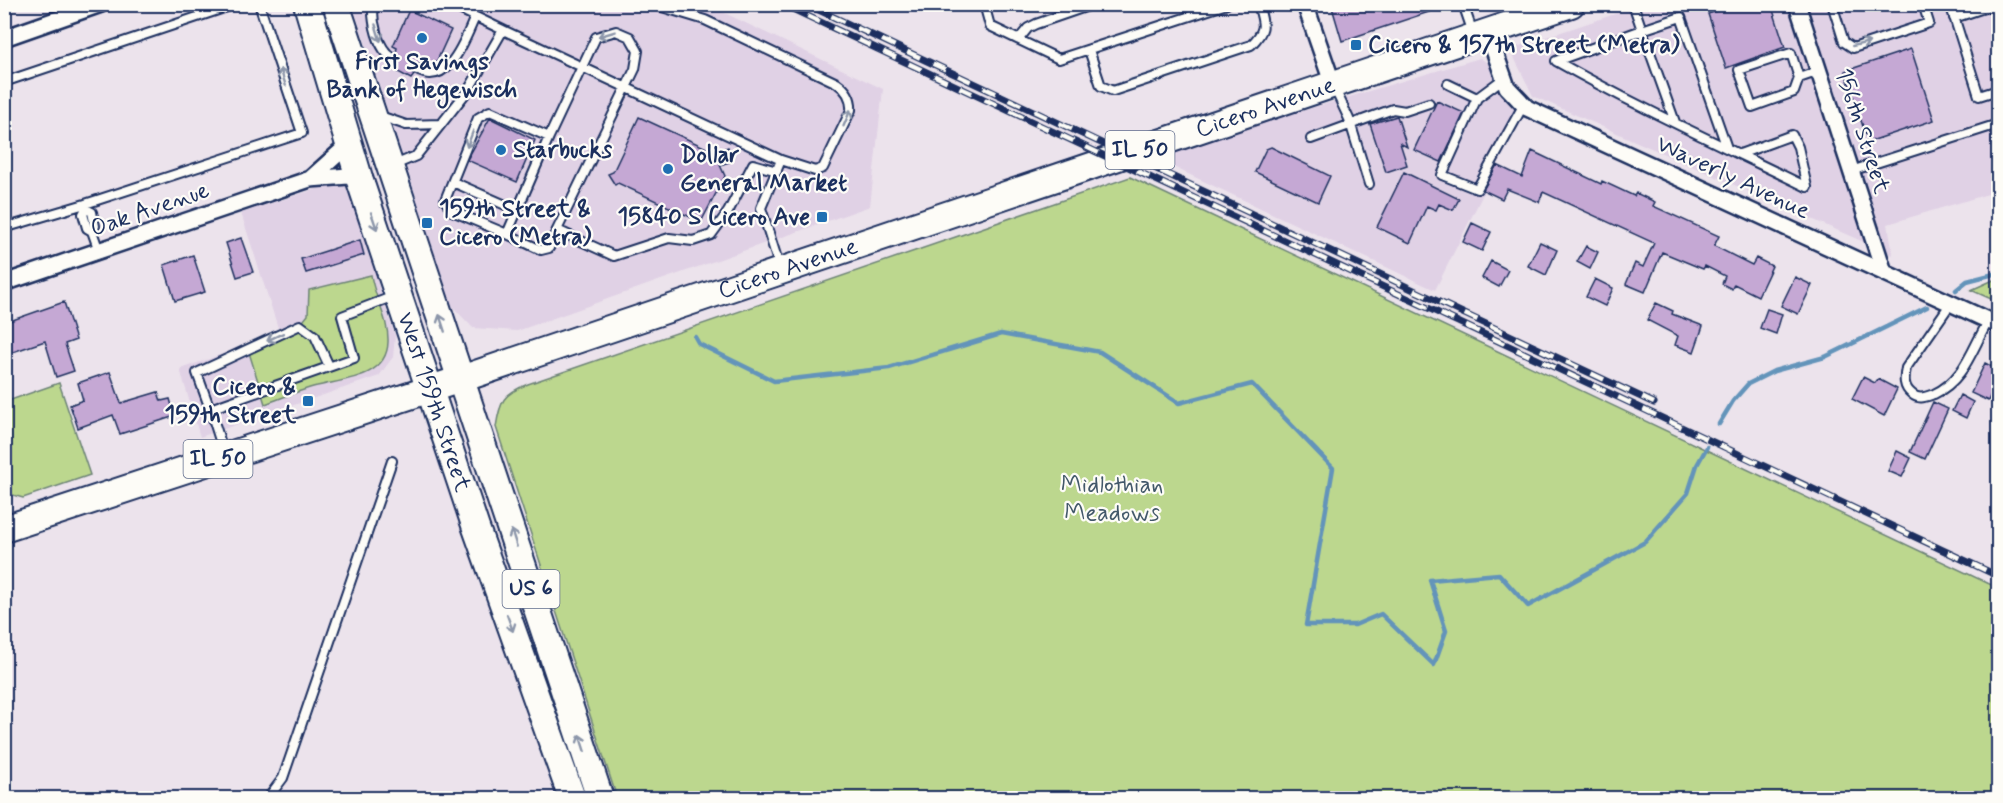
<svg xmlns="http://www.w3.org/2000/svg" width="2003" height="803" font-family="Mynerve,sans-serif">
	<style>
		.built { fill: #e0d1e5 }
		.green { fill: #bcd78e; stroke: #6c8376; stroke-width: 1.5 }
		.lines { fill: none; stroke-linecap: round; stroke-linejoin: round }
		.stream { stroke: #6494ba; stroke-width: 4.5 }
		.building { fill: #c5a8d4; stroke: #1b2f5e; stroke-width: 1.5 }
		.lane-casing { stroke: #1b2f5e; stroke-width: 12 }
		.street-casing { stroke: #1b2f5e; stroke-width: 20 }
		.primary-casing { stroke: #1b2f5e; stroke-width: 30 }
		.lane { stroke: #fdfcf7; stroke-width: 8 }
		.street { stroke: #fdfcf7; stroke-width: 15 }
		.primary { stroke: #fdfcf7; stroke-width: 26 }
		.rail-casing { stroke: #1b2f5e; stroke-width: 7 }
		.rail { stroke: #fdfcf7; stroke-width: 4.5; stroke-dasharray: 14; stroke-linecap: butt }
		.oneway { stroke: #8c96aa }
		.poi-dot { fill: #1f6fb2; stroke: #fdfcf7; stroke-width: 2 }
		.labels { text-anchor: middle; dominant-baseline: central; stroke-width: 4.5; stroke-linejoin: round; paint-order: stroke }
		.shield { fill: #fdfcf7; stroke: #5f6c8c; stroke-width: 1.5 }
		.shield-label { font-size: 22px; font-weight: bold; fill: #1b2f5e }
		.poi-label { font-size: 24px; font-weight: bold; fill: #1b2f5e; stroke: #fdfcf7; text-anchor: start }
		.street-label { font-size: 24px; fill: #1b2f5e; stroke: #fdfcf7 }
		.park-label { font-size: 24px; fill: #43596a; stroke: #fdfcf7 }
	</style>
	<rect width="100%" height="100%" fill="#ece3ec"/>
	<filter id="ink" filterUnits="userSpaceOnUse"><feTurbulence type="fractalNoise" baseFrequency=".0167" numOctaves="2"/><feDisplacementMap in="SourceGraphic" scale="12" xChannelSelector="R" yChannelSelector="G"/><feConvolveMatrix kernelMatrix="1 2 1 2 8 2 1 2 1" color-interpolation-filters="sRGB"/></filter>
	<g filter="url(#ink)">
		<path class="built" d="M353,5H708L883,89L870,206L517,331L473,328L452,306Z
			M1642,5H1998V191L1888,224L1893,255L1533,96L1510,49Z
			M1480,58L1492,66L1507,97L1523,114L1435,290L1150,156Z
			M350,178L375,252L378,284L395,336L393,357L379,376L200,437L180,369L280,334L241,213Z"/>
		<path class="green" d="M1130,177L1998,588V798H617L496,427C500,401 503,394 528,384Z
			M371,275C374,297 389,319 388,342C387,378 344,379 317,386C300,390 282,398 265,404L247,346L300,325L308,315L309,290Z
			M1998,278V302L1971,290Z
			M59,383L90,475L23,498L6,493L5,402Z"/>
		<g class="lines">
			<path class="stream" d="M1956,290L1967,281L1998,273
				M695,337L699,344L774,381L889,368L1001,334L1100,352L1179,403L1252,384L1333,468L1306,625H1355L1381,614L1434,665L1446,631L1430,580L1499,574L1528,606L1645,542L1688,493L1697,465L1707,447
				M1719,424L1733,401L1748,384L1774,371L1825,357L1927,307"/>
		</g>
		<path class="building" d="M1331,4H1444V7L1342,41Z
			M1737,4H1771L1785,47L1726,68L1708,14Z
			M409,10L451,30L435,65L422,59L419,64L412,68L414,75L411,79L389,67L399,59L396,52L397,48L393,46Z
			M1911,49L1934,120L1868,142L1845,71Z
			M1437,101L1464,113L1441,162L1414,150Z
			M1397,116L1407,147L1400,143L1407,165L1386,172L1370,124Z
			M639,117L715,152L728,147L732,161L720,165L725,176L701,222L618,183L615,185L608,174L613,172Z
			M490,118L535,140L517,182L467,160Z
			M1271,147L1330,176L1318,202L1255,172L1266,149Z
			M1532,151L1601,184L1602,181L1634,196L1636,193L1655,202L1653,206L1719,236L1714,246L1752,265L1756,258L1772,266L1758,296L1734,284L1732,289L1722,284L1725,276L1705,266L1703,269L1662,252L1645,292L1626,284L1635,263L1643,267L1654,243L1543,192L1539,202L1507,189L1502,199L1483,190L1497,165L1522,177Z
			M1404,172L1459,199L1453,210L1439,204L1436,210L1427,206L1410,243L1377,227Z
			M1472,223L1491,232L1482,251L1463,242Z
			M241,238L253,272L237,277L226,243Z
			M360,240L364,255L306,273L301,259Z
			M1540,242L1557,250L1546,275L1528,266Z
			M1586,246L1598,252L1590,269L1577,262Z
			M193,255L205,292L175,301L164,265Z
			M1491,261L1508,270L1499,287L1482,278Z
			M1795,277L1812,285L1798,314L1781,306Z
			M1595,279L1613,288L1605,306L1586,297Z
			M64,302L76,340L65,344L74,371L56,377L45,341L4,355V323Z
			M1656,303L1673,311L1672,314L1703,326L1694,352L1675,345L1678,336L1647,320Z
			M1767,309L1782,314L1776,334L1760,328Z
			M1985,363L1998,370V378L1988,401L1971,393Z
			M110,372L121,403L158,392L161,401L170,399L175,416L120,434L113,415L78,428L70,405L83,400L78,383Z
			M1863,377L1875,383L1878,379L1897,389L1884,416L1852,399Z
			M1960,395L1973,402L1966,418L1952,411Z
			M1933,402L1948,409L1925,459L1910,452Z
			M1897,451L1911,458L1902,477L1888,471Z"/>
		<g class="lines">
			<g class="lane-casing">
				<path id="lane" d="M373,4C372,21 377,49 393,58
					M652,4L705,20L837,83C847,90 852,98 851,110L823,168L815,171L781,160
					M984,4L990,26L1059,59L1227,4
					M1463,4L1473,33
					M1633,4L1642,30L1556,61C1637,107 1723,146 1807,187L1798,147L1792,135L1740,154
					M1832,4L1844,42L1853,48L1929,23L1923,4
					M1950,4L1979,96L1998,90
					M1994,5L1998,19
					M1954,18L1996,4
					M503,30L781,160L761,208L780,268
					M1019,39L1028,28L1036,24L1094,4
					M1089,50L1101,86L1113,91L1251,45C1267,29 1264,25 1258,4
					M1791,53L1799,78L1794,92L1752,107L1739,70Z
					M417,70C449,88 465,39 475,17
					M1799,78L1819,71
					M4,82L236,4
					M1448,84L1477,98L1442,175L1477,189L1524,104
					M1335,89L1349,119L1369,184
					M1477,98L1504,78
					M380,116L406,125L440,124
					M1675,122L1642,30L1681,17L1727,148
					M1311,139L1393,109L1405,111L1429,103
					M392,166L416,156L469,89L503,30L449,4
					M1851,171L1998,124
					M453,182L517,210
					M86,209L85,204L302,133L259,4
					M4,228L85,204
					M557,230L549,248L541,250L507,234L549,137L596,37L616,31L630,37L638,51L635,69L557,230L614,256L669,238L693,241L711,235L728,212L753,164L777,171
					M92,231L95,226L92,212L86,209L83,214L87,228L92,231L99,251
					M507,234L452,211L445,200L478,118L490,111L549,137
					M1951,303L1906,368C1904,378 1903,387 1912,394C1919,400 1925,397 1934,394C1965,380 1972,348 1989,320
					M210,409L197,373L300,325L315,336L329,366
					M224,453L210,409L354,358L342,316L394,296
					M268,798L283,778L392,461"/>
			</g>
			<g class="street-casing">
				<path id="street" d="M1305,4L1333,85
					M1797,4L1884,272
					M1488,33L1507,87L1527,108L1998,325
					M4,38L101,4
					M310,179L349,144
					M4,283L310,179L348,176L360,181"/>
			</g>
			<g class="primary-casing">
				<g id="primary">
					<path id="s1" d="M307,4L360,181L476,528L572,798"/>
					<path d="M336,4L600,798"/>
					<path id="s2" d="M4,529L461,379L1571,4"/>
				</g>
			</g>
			<use href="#lane" class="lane"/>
			<use href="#street" class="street"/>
			<use href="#primary" class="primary"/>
			<g class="rail-casing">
				<path id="rail" d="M782,4L1998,576
					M806,4L1654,403"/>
			</g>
			<use href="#rail" class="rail"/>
		</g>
		<defs><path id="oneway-shaft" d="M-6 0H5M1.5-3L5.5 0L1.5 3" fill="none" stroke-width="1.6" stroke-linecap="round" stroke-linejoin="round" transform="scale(1.5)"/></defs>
		<g class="oneway">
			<use href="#oneway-shaft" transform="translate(378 33) rotate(73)"/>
			<use href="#oneway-shaft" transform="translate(607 34) rotate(164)"/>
			<use href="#oneway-shaft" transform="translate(1861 44) rotate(-13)"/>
			<use href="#oneway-shaft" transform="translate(283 77) rotate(-108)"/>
			<use href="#oneway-shaft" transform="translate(847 118) rotate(-67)"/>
			<use href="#oneway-shaft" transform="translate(470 139) rotate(111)"/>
			<use href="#oneway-shaft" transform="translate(374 221) rotate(71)"/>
			<use href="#oneway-shaft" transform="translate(442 323) rotate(-108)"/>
			<use href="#oneway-shaft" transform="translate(275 337) rotate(155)"/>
			<use href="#oneway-shaft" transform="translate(514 538) rotate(-108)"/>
			<use href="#oneway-shaft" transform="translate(510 623) rotate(70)"/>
			<use href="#oneway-shaft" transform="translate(582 743) rotate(-108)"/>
		</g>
	</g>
	<g class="poi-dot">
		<circle cx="422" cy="38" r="6"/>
		<rect x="1350" y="39" width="12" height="12" rx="3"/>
		<circle cx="501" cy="150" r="6"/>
		<circle cx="668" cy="169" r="6"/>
		<rect x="816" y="211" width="12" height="12" rx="3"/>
		<rect x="421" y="217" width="12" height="12" rx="3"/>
		<rect x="302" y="395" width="12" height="12" rx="3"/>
	</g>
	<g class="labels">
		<g class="shield">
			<rect x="1105.5" y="131" width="69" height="38" rx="4.5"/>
			<rect x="183.5" y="440" width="69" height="38" rx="4.5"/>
			<rect x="502.5" y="570" width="57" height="38" rx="4.5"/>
		</g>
		<g class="shield-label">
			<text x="1140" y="150">IL 50</text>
			<text x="218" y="459">IL 50</text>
			<text x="531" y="589">US 6</text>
		</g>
		<g class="poi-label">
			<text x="1368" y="45">Cicero &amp; 157th Street (Metra)</text>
			<text x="422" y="62" text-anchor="middle">First Savings<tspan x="422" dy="28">Bank of Hegewisch</tspan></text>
			<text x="513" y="150">Starbucks</text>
			<text x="680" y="155">Dollar<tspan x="680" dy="28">General Market</tspan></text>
			<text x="439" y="209">159th Street &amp;<tspan x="439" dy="28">Cicero (Metra)</tspan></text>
			<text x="810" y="217" text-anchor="end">15840 S Cicero Ave</text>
			<text x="296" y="387" text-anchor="end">Cicero &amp;<tspan x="296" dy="28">159th Street</tspan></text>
		</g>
		<g class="street-label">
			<text stroke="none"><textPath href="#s2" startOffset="1330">Cicero Avenue</textPath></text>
			<text transform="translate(1862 131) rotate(72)">156th Street</text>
			<text transform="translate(1733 178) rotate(25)">Waverly Avenue</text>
			<text transform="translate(150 210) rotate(-19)">Oak Avenue</text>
			<text stroke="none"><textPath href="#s2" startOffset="826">Cicero Avenue</textPath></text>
			<text stroke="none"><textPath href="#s1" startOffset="418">West 159th Street</textPath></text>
		</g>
		<g class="park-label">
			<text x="1112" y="485">Midlothian<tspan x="1112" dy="28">Meadows</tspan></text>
		</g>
	</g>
	<rect width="2003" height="803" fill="none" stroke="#fdfcf7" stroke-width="24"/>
	<rect x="12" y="12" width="1979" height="779" fill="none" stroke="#1b2f5e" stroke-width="2" filter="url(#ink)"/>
</svg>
